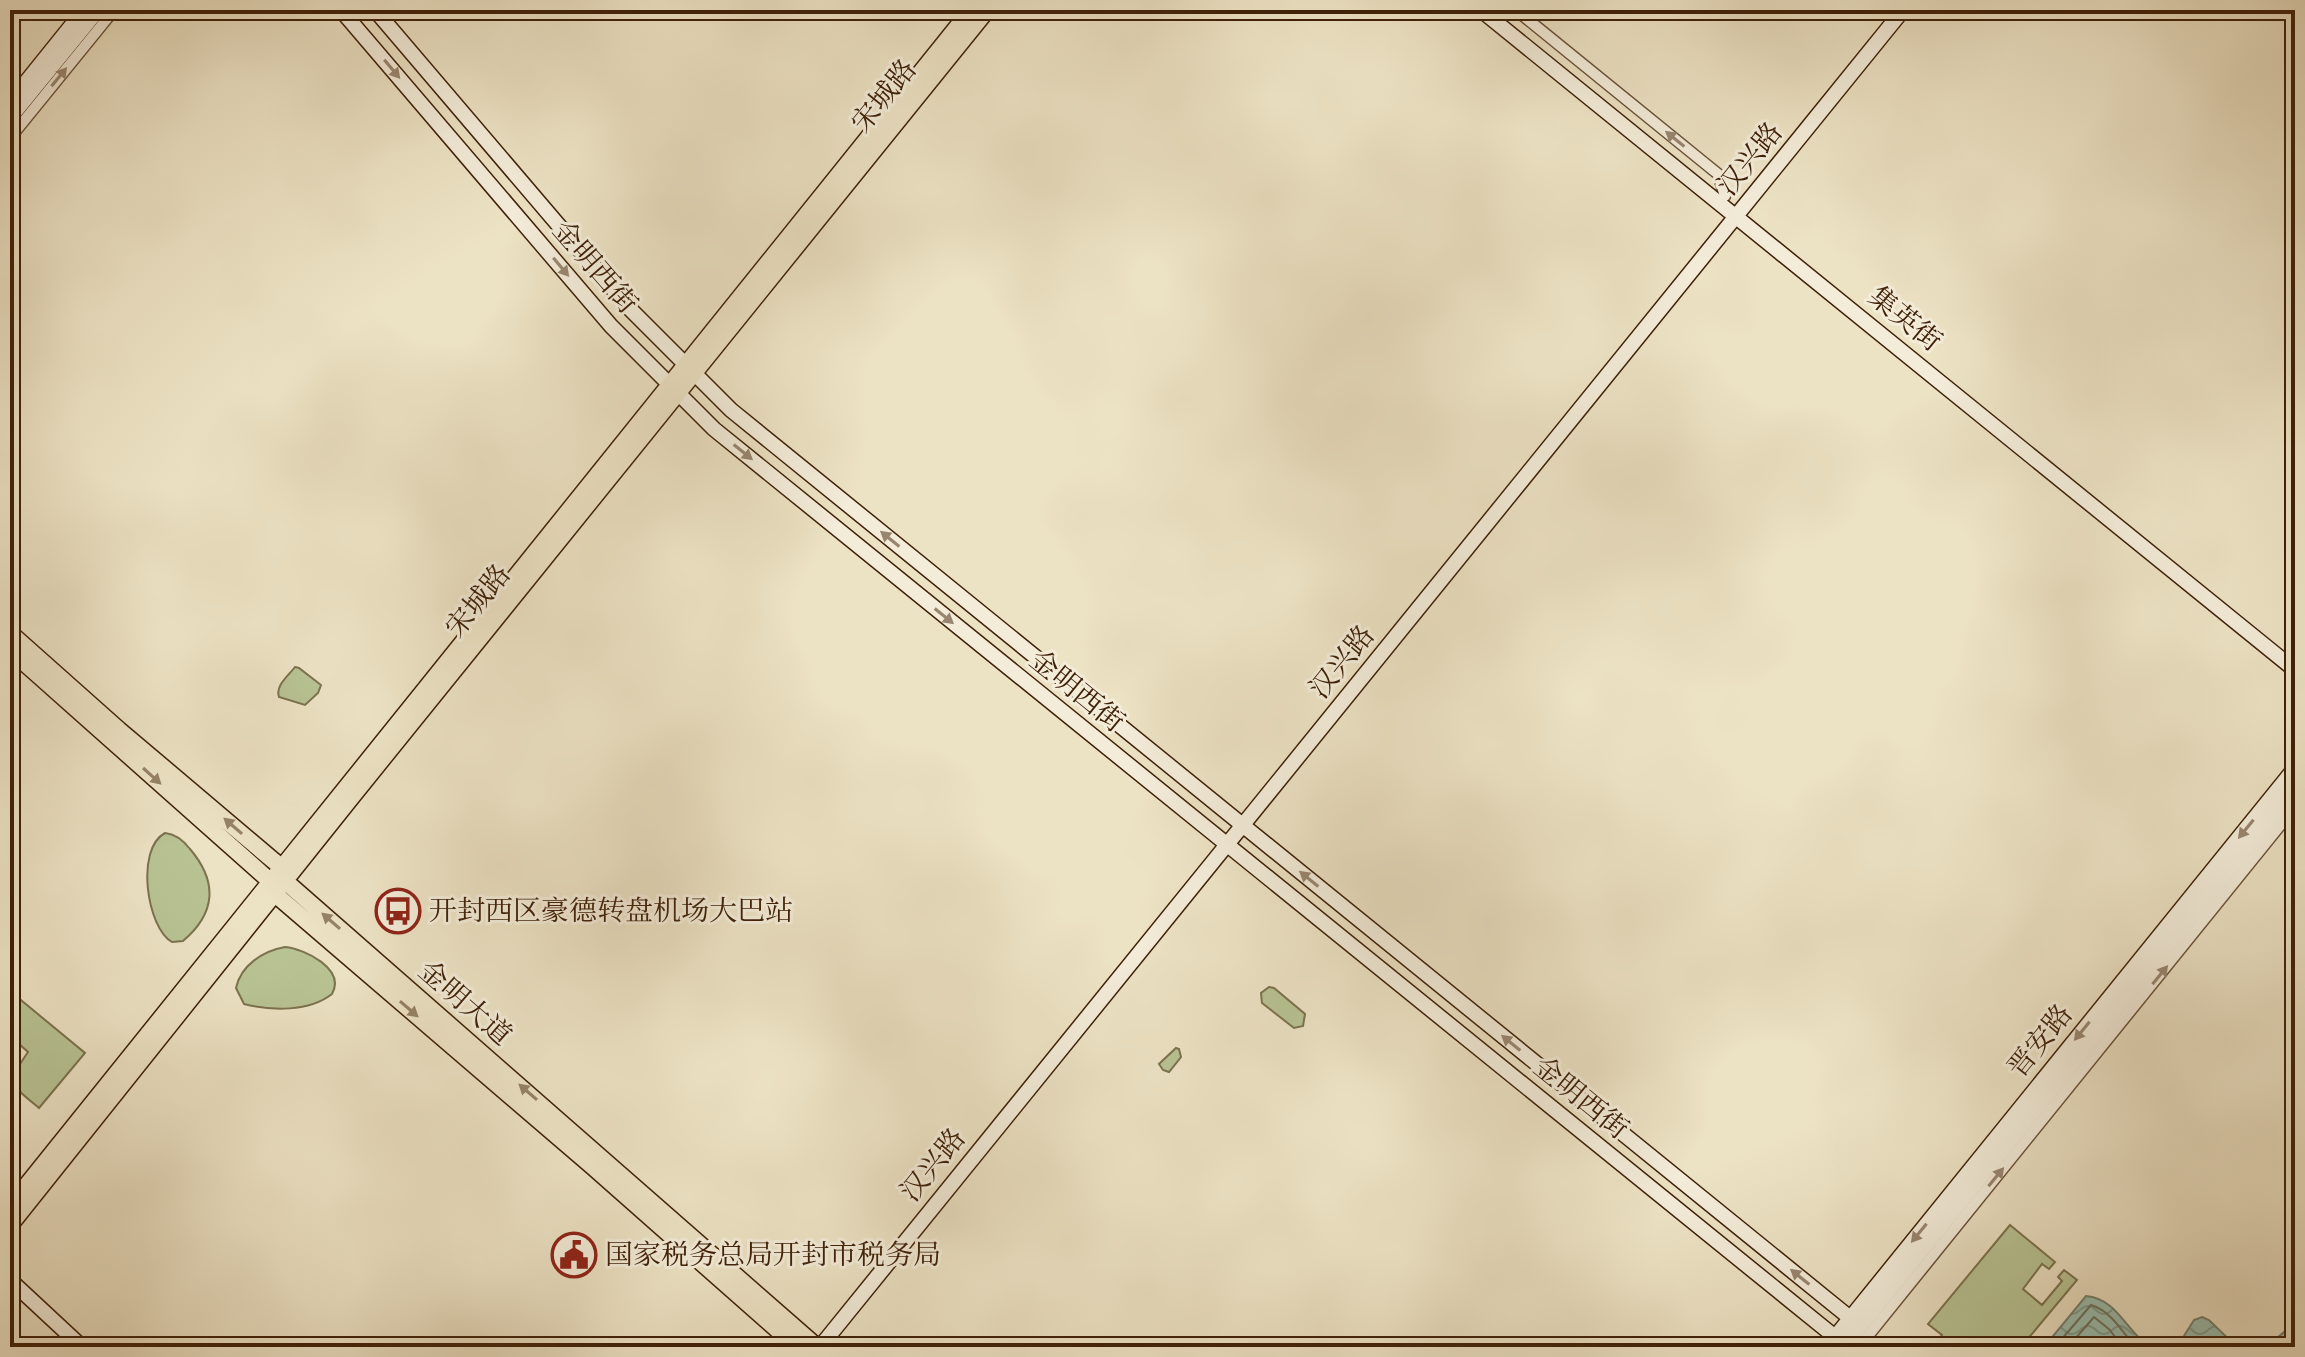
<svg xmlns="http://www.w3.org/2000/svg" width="2305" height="1357" font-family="Cardo,'Noto Serif SC',serif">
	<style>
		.green { fill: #b8c394; stroke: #7c724e; stroke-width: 2 }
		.water { fill: url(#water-waves); stroke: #757f6d; stroke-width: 2 }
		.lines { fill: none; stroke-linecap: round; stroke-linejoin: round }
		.shore { stroke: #6c705c; stroke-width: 2 }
		.street-casing { stroke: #6a5137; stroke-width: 13 }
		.secondary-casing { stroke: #3f2108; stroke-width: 17 }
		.primary-casing { stroke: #3f2108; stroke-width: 19 }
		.street { stroke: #f3ecd9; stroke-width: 10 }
		.secondary { stroke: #f3ecd9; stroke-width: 14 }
		.primary { stroke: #ece2c4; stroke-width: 16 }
		.oneway { fill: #998670 }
		.oneway2 { fill: #968266 }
		.labels { text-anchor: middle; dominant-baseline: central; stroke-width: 6; stroke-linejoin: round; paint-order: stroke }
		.street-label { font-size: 28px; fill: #3f2108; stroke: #f3ecd9 }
		.poi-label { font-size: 28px; fill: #3f2108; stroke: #f3ecd9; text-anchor: start }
	</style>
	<defs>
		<pattern id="water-waves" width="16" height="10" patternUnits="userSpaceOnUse" patternTransform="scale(2)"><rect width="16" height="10" fill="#99beb0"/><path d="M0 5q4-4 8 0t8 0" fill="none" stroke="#7e9a8d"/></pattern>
	</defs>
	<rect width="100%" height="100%" fill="#ece2c4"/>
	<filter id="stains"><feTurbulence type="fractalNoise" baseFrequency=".0025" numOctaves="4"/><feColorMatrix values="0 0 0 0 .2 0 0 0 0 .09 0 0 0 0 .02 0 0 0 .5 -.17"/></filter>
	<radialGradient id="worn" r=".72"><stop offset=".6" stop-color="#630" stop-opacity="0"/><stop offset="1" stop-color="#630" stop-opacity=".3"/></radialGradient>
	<path class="green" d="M295,667L299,668L321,685L318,693L305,705L279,697C275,686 288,676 295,667Z
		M165,833C176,834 183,840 190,849C218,882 216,913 183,941L172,942C147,928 135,849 165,833Z
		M285,947C305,949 346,969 332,994C309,1012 271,1011 244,1004L236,988C241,965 263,951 285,947Z
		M1269,987L1274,988L1305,1014L1303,1026L1294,1028L1262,1003L1261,993Z
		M10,991L85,1053L39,1108C10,1084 6,1084 28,1052L10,1036Z
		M1176,1048L1179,1049L1181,1057L1169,1072L1163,1070L1159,1064Z
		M2010,1225L2055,1262L2049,1269L2042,1264L2023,1289L2042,1305L2062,1281L2058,1277L2064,1270L2077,1280L2021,1347H1932L1942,1335L1928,1324Z"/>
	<path class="water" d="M2086,1296C2118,1299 2126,1332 2150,1347H2044Z
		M2202,1317L2209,1320L2237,1347H2177L2194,1320Z
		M2295,1323V1347H2267L2293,1324Z"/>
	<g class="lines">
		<path class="shore" d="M2055,1347L2091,1305C2111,1311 2122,1331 2135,1347
			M2068,1347L2094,1317L2110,1330L2122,1347"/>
		<g class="street-casing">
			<path id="street" d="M1516,10L1718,174L1725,196
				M10,138L114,10
				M1859,1347L2295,807"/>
		</g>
		<g class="secondary-casing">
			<path id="secondary" d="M341,10L611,326L714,429L1845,1345
				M375,10L630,309L731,410L1860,1326
				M1481,10L2295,670
				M10,102L84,10
				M10,118L98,10
				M10,1280L82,1347
				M820,1347L1903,10
				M1827,1347L2295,768
				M1844,1347L2295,789"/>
		</g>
		<g class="primary-casing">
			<path id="primary" d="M10,633L119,730L281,867L285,881L817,1347
				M10,650L270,881L275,894L592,1166L797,1347
				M10,1206L971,10
				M10,1225L350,799L987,10"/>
		</g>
		<use href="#street" class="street"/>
		<use href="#secondary" class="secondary"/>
		<use href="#primary" class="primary"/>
	</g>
	<defs><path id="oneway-solid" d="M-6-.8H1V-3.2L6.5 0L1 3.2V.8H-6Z" transform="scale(2)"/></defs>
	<g class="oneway">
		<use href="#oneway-solid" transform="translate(392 69) rotate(50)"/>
		<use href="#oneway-solid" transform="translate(59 77) rotate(-51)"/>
		<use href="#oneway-solid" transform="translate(1675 139) rotate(-141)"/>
		<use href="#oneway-solid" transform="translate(561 267) rotate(50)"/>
		<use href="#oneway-solid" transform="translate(743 452) rotate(39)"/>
		<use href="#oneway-solid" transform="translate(890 539) rotate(-141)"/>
		<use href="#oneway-solid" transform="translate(944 616) rotate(39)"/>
		<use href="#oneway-solid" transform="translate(2246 829) rotate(129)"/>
		<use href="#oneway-solid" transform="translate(1309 879) rotate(-141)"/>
		<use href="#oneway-solid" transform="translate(2160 975) rotate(-51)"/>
		<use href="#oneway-solid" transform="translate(2082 1031) rotate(129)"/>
		<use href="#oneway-solid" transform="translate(1511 1043) rotate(-141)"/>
		<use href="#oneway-solid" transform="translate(1996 1177) rotate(-51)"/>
		<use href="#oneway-solid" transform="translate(1919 1233) rotate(129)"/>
		<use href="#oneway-solid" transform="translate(1800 1277) rotate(-141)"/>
	</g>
	<g class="oneway2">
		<use href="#oneway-solid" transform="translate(152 776) rotate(42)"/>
		<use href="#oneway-solid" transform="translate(233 826) rotate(-139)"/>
		<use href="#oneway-solid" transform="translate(331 921) rotate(-139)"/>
		<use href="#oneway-solid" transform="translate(409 1009) rotate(41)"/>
		<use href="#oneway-solid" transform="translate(528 1092) rotate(-139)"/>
	</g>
	<defs>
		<g id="bus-ring" transform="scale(2.3)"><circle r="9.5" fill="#f3ecd9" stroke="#8f2418" stroke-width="1.5"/><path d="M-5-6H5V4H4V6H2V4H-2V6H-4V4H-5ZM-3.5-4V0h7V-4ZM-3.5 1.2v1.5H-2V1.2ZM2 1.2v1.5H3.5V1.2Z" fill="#8f2418"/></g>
		<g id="civic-ring" transform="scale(2.3)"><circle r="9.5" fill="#f3ecd9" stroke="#8f2418" stroke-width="1.5"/><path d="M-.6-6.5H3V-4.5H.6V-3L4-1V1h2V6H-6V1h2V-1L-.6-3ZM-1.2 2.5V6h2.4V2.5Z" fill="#8f2418"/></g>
	</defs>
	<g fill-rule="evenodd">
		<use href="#bus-ring" x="398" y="911"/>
		<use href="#civic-ring" x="574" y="1255"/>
	</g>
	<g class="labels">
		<g class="street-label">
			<text transform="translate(884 96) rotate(-51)">宋城路</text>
			<text transform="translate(1750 159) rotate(-51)">汉兴路</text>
			<text transform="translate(595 267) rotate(49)">金明西街</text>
			<text transform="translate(1905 319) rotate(39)">集英街</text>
			<text transform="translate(478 601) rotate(-51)">宋城路</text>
			<text transform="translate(1342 662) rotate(-51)">汉兴路</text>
			<text transform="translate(1077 691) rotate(39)">金明西街</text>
			<text transform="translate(465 1003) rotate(41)">金明大道</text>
			<text transform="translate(2040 1041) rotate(-51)">晋安路</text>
			<text transform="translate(1581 1098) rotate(39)">金明西街</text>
			<text transform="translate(933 1165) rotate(-51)">汉兴路</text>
		</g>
		<g class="poi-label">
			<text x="429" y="911">开封西区豪德转盘机场大巴站</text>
			<text x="605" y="1255">国家税务总局开封市税务局</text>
		</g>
	</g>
	<rect width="2305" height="1357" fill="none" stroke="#ece2c4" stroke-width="40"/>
	<rect x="12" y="12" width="2281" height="1333" fill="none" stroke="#3f2108" stroke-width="4"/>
	<rect x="20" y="20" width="2265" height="1317" fill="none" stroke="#3f2108" stroke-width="2"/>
	<rect width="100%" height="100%" filter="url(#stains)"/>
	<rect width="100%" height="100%" fill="url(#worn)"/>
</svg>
